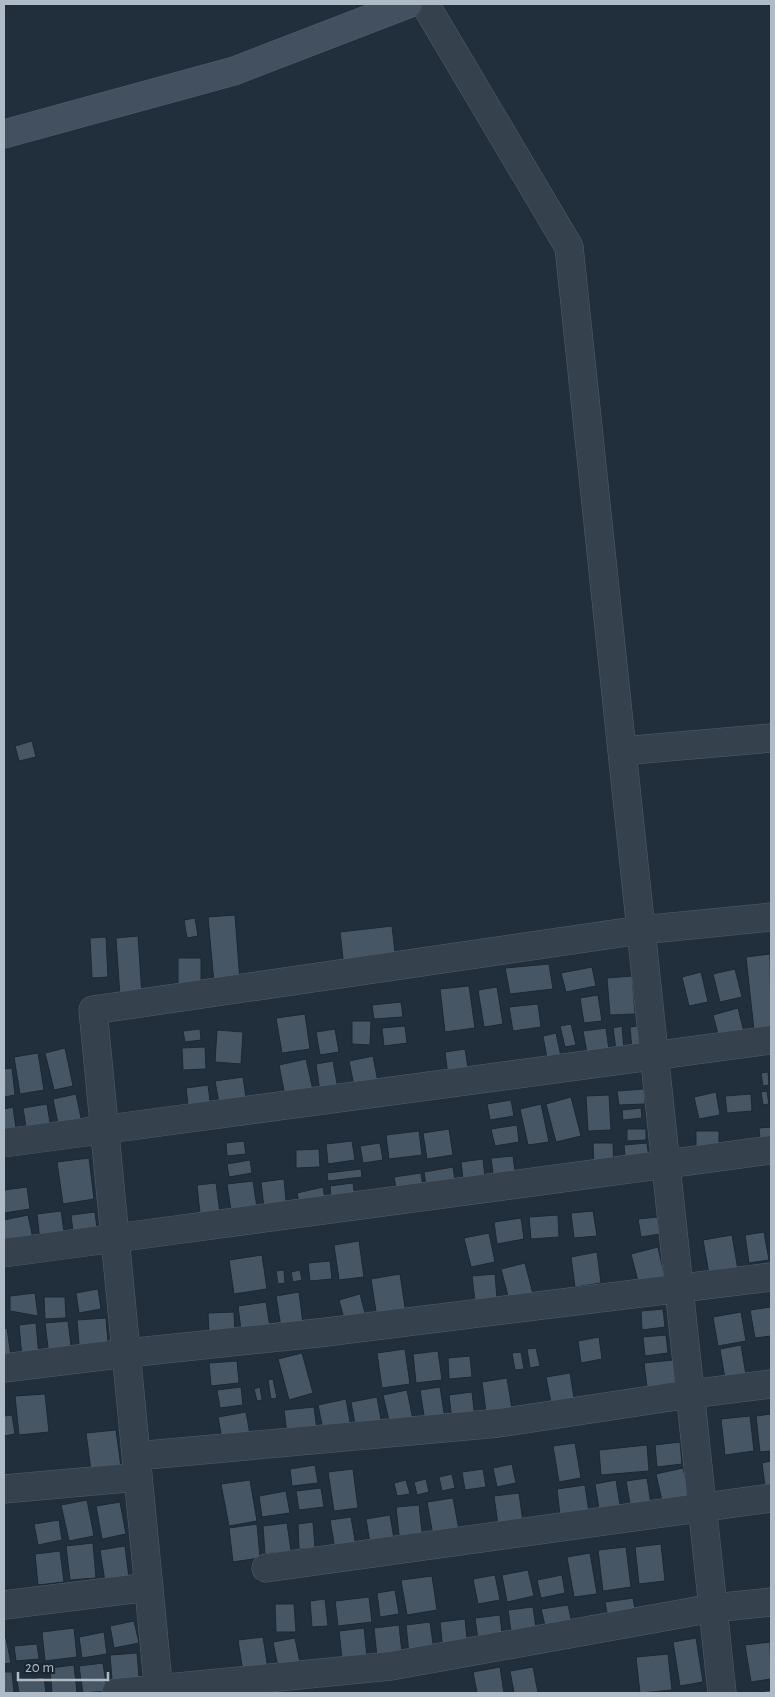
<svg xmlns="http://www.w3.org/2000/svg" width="775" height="1697" font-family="'Alegreya Sans',sans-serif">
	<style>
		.building { fill: #475665; stroke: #1c2833 }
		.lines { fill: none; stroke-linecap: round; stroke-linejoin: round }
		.minor-casing { stroke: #535e6a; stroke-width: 29 }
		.secondary-casing { stroke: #535e6a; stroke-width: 29 }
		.minor { stroke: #35414c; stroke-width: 28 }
		.secondary { stroke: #43505f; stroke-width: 28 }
	</style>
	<rect width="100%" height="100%" fill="#212f3c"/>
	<path class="building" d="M32,741L36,757L19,761L15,746Z
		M235,915L240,981L214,983L208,917Z
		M195,918L198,936L187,938L184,920Z
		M392,926L396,961L344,967L340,932Z
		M138,936L142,996L120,997L116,938Z
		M106,937L108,977L92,978L90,938Z
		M770,954L771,1028L754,1030L746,957Z
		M178,958H201V990H178Z
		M549,964L553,989L510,994L505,968Z
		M592,967L596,986L566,992L561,973Z
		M735,969L742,997L720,1002L713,974Z
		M701,972L708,1002L689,1006L682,977Z
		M632,976L635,1014L610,1015L607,978Z
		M469,986L475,1028L445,1032L440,989Z
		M497,987L503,1024L484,1027L478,990Z
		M598,995L602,1021L584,1023L580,998Z
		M401,1002L403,1017L374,1019L372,1005Z
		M538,1004L541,1027L513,1031L509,1007Z
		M738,1008L745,1036L720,1042L713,1015Z
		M305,1014L310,1049L282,1053L276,1018Z
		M352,1021H371L370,1045L352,1044Z
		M571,1024L576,1045L565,1047L560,1026Z
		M405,1026L407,1043L384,1046L382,1028Z
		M622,1026L624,1049L616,1050L613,1028Z
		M638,1026L641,1049L632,1050L630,1027Z
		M606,1028L609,1050L587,1053L583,1031Z
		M200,1029L201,1040L185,1042L183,1031Z
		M335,1029L339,1052L320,1055L316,1032Z
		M217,1030L243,1032L241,1064L215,1062Z
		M556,1033L562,1061L548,1064L543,1036Z
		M205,1047L206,1069L183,1070L182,1048Z
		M65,1048L73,1086L54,1090L45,1053Z
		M465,1049L469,1074L448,1076L445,1052Z
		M38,1053L44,1090L20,1094L14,1057Z
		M373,1056L378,1082L354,1086L349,1061Z
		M306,1059L313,1090L285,1096L279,1065Z
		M333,1061L338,1089L320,1092L316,1064Z
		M12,1068L15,1095L4,1097V1069Z
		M768,1072L769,1085L763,1086L761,1073Z
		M243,1077L247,1104L220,1108L215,1081Z
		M208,1085L211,1109L189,1112L186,1088Z
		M644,1089L645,1104L619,1105L617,1091Z
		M767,1091L769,1104L763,1105L761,1092Z
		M716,1092L720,1115L699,1119L694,1097Z
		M76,1094L83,1128L60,1133L53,1099Z
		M751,1094L752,1111L727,1113L725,1096Z
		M609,1095L611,1130L588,1131L586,1096Z
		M571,1097L581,1136L556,1142L546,1104Z
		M511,1100L514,1116L490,1120L487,1104Z
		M47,1104L51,1129L27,1133L23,1108Z
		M541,1104L549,1142L528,1145L520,1109Z
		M13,1107L17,1135L4,1137V1109Z
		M641,1108L642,1118L623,1120L622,1110Z
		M517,1125L519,1142L495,1146L491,1129Z
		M771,1127V1149L761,1150L759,1128Z
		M449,1129L453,1155L427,1159L423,1133Z
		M627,1129H646V1140L627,1141Z
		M419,1131L422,1155L389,1159L386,1135Z
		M696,1131H719V1155H696Z
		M244,1141L246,1154L227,1156L226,1143Z
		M352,1141L355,1160L328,1164L326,1144Z
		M380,1143L383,1160L363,1163L360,1146Z
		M593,1143H613L614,1168L594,1169Z
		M647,1143L650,1166L626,1168L624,1145Z
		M319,1149L320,1167L296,1168V1150Z
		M513,1156L517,1186L495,1189L491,1158Z
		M89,1158L94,1199L63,1204L57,1162Z
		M483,1159L486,1186L464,1188L461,1162Z
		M250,1160L252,1173L229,1177L227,1164Z
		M453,1167L456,1188L427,1193L424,1172Z
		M361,1169L362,1177L328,1181L327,1173Z
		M421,1173L425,1203L399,1206L394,1177Z
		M284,1179L288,1221L266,1224L261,1182Z
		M253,1181L259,1221L233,1224L227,1184Z
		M216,1183L221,1221L201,1223L197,1185Z
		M353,1183L357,1211L333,1214L330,1186Z
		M27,1187L30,1209L4,1213V1190Z
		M323,1187L327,1210L302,1215L297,1193Z
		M61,1211L65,1238L40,1241L37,1214Z
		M593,1211L597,1236L574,1238L571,1213Z
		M95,1212L98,1237L74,1240L71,1215Z
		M28,1215L35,1248L4,1242V1220Z
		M558,1215L559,1237L531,1239L529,1217Z
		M657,1217L660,1234L641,1237L638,1219Z
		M521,1218L524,1239L497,1244L494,1222Z
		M764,1232L769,1260L749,1263L745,1235Z
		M489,1233L495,1262L471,1267L464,1238Z
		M732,1235L738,1270L709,1274L703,1240Z
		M359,1241L364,1277L339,1280L334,1245Z
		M658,1247L665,1279L639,1285L631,1254Z
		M597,1252L601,1283L575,1287L571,1257Z
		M262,1255L267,1289L234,1294L229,1260Z
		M330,1261L332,1279L310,1281L308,1263Z
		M525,1263L533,1294L509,1300L501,1269Z
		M284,1270L285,1283L278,1284L276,1271Z
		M300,1270L302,1280L293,1282L291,1272Z
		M400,1274L406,1314L377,1318L371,1279Z
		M495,1274L497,1299L475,1301L472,1276Z
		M98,1289L101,1309L79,1313L76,1293Z
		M299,1292L303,1324L281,1327L276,1296Z
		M35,1293L38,1316L10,1311V1296Z
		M360,1294L367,1321L346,1326L339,1300Z
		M44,1297H65L66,1318L45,1319Z
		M266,1302L271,1334L242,1338L238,1306Z
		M771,1307V1336L755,1338L750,1310Z
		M663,1309L665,1327L642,1330L641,1311Z
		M234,1312L235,1335H209L208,1313Z
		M741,1312L746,1341L718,1346L713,1317Z
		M106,1318L109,1354L80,1356L77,1320Z
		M68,1321L72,1354L49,1356L45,1323Z
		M36,1323L39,1356L22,1358L19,1325Z
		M7,1328L11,1356L4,1357V1329Z
		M666,1335L668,1353L645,1356L643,1337Z
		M599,1337L602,1359L581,1363L578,1341Z
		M741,1345L746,1375L725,1379L720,1349Z
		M536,1348L540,1366L530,1368L527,1349Z
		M405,1349L410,1384L382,1388L377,1353Z
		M438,1351L442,1380L416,1383L413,1354Z
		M521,1352L524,1369L515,1370L512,1353Z
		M302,1353L313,1393L289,1400L278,1359Z
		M470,1356L472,1377L449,1379L448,1358Z
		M673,1360L676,1392L648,1395L644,1363Z
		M237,1361L239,1383L211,1386L209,1363Z
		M570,1373L575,1404L552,1408L546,1377Z
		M507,1378L513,1415L487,1419L482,1382Z
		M273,1379L277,1398L271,1399L268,1380Z
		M241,1387L243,1405L220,1408L217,1390Z
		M260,1387L262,1400L257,1401L254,1389Z
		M440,1387L445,1419L425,1422L420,1390Z
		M407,1390L414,1425L391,1429L383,1395Z
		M472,1392L475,1419L452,1421L449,1395Z
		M45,1394L49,1432L19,1435L15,1396Z
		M377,1397L383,1431L357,1435L351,1402Z
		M346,1399L352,1433L325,1439L318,1405Z
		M314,1407L318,1438L288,1442L284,1410Z
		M246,1412L251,1440L223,1445L218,1417Z
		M771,1414V1451L760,1452L756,1416Z
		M12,1415L15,1434L4,1436V1416Z
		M750,1416L754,1451L725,1455L721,1419Z
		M116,1430L121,1467L91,1470L86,1433Z
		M680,1442L682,1464L657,1467L655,1445Z
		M575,1443L581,1478L559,1482L553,1446Z
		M647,1445L649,1471L601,1475L599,1450Z
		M771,1461V1493L766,1494L762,1463Z
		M512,1464L516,1483L497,1487L493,1468Z
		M315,1465L318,1483L292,1486L290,1469Z
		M683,1468L690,1499L663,1505L656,1474Z
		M353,1469L358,1508L334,1511L328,1472Z
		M483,1469L486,1487L465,1490L462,1472Z
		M452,1474L455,1488L442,1491L439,1477Z
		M647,1478L652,1511L632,1515L626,1481Z
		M426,1479L429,1492L417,1495L414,1482Z
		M250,1480L257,1521L229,1526L221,1484Z
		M406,1480L410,1494L397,1496L394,1483Z
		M616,1480L622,1517L601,1521L595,1484Z
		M585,1485L590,1519L561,1524L557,1489Z
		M321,1488L324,1507L299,1510L296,1491Z
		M286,1491L290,1513L262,1517L259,1496Z
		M519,1493L523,1522L498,1525L494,1496Z
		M453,1498L459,1530L433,1535L427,1502Z
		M87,1500L94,1536L69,1541L61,1505Z
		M120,1502L126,1534L102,1539L96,1506Z
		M419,1505L423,1541L400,1544L396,1507Z
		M390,1515L394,1539L370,1543L366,1519Z
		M351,1517L356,1546L335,1549L330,1520Z
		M59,1520L62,1540L38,1545L34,1524Z
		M313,1522L315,1548L299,1549L298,1524Z
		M287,1523L291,1551L265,1554L263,1526Z
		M257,1524L260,1558L233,1562L229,1528Z
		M93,1543L96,1578L70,1580L66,1546Z
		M661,1544L665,1581L639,1584L635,1547Z
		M125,1546L129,1578L105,1582L100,1550Z
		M626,1547L631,1587L603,1591L598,1550Z
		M60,1551L64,1582L38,1585L35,1554Z
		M590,1553L597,1594L574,1597L567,1557Z
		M528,1570L534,1596L507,1602L502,1575Z
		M495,1575L500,1600L478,1604L473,1579Z
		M562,1575L565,1593L541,1598L537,1580Z
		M432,1576L437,1610L407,1615L401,1580Z
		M395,1590L399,1614L380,1617L377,1593Z
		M369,1597L372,1622L338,1626L335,1601Z
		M633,1598L636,1614L608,1618L605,1602Z
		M325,1599L328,1626L312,1627L310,1601Z
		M275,1604H294L296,1632H276Z
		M568,1605L573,1628L547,1634L541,1609Z
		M533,1607L537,1635L512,1638L508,1610Z
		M500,1615L503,1644L479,1647L475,1618Z
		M465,1619L468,1647L443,1650L440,1622Z
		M134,1621L139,1643L114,1648L110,1626Z
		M430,1622L434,1651L409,1654L406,1625Z
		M399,1625L402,1653L377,1657L374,1628Z
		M74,1628L77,1657L45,1661L42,1632Z
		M364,1628L367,1656L342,1659L339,1631Z
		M104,1632L107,1654L82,1658L79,1637Z
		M263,1637L268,1669L243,1672L238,1640Z
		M4,1638H6L11,1663L4,1664Z
		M295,1638L300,1663L278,1667L273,1642Z
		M696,1638L703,1682L680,1686L673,1642Z
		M770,1642L771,1679L751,1682L745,1645Z
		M37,1644L39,1659L16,1661L14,1646Z
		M137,1653L140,1689L113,1692L110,1655Z
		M668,1654L672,1690L640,1693L636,1657Z
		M103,1663L107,1691L83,1693L79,1666Z
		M74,1665L77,1693H52L50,1668Z
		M500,1667L504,1693H477L473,1672Z
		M533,1667L538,1693H514L510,1671Z
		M4,1672H12L14,1693H4Z
		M44,1677L46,1693H19L17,1681Z
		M771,1690V1693H754Z"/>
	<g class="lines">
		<g class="minor-casing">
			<path id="minor" d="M425,4L569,247L622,751L771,738
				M622,751L722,1693
				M4,1143L771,1040
				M4,1253L771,1150
				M4,1368L127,1353L318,1333L771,1277
				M136,1456L499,1423L690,1394L771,1384
				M4,1489L138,1477
				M266,1568L771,1498
				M4,1605L149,1587
				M116,1693L391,1666L713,1608L771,1602
				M159,1693L93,1010L641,930L771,917"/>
		</g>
		<g class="secondary-casing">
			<path id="secondary" d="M4,134L234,71L408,4"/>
		</g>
		<use href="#minor" class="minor"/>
		<use href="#secondary" class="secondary"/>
	</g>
	<rect width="775" height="1697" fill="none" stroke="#b0bbc8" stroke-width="10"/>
	<path d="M18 1672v8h90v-8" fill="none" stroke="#b0bbc8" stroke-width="2.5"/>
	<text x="25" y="1672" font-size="15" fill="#b0bbc8" stroke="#1a2631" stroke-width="4" paint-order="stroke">20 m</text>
</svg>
